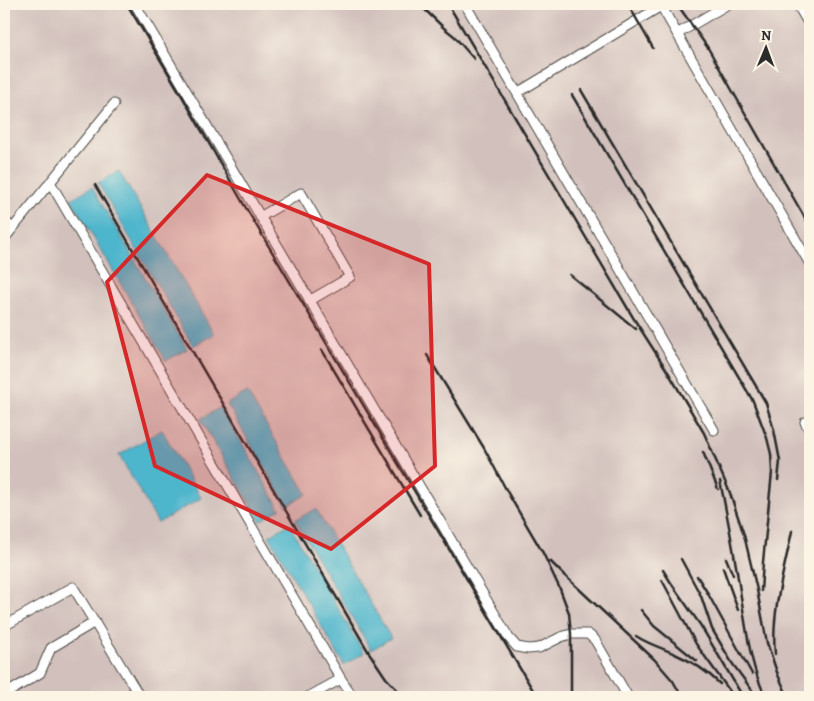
<svg xmlns="http://www.w3.org/2000/svg" width="814" height="701" font-family="Alegreya,serif">
	<style>
		.industrial { fill: #d1c0bc }
		.water { fill: #4eb5cc; stroke: #3c707c }
		.lines { fill: none; stroke-linecap: round; stroke-linejoin: round }
		.minor-casing { stroke: #4a4743; stroke-width: 11 }
		.minor { stroke: #fff; stroke-width: 9 }
		.rail { stroke: #2b2b2b; stroke-width: 2.5 }
		.marked { fill: #d62828; fill-opacity: 0.2; stroke: #d62828; stroke-width: 4; stroke-linejoin: round }
	</style>
	<rect width="100%" height="100%" fill="#fcf5e5"/>
	<filter id="ink" filterUnits="userSpaceOnUse"><feTurbulence type="fractalNoise" baseFrequency=".02" numOctaves="2"/><feDisplacementMap in="SourceGraphic" scale="10" xChannelSelector="R" yChannelSelector="G"/><feConvolveMatrix kernelMatrix="1 2 1 2 8 2 1 2 1" color-interpolation-filters="sRGB"/></filter>
	<filter id="wash" filterUnits="userSpaceOnUse"><feTurbulence type="fractalNoise" baseFrequency=".0096" numOctaves="4" result="noise"/><feDisplacementMap in="SourceGraphic" scale="20" xChannelSelector="R" yChannelSelector="G"/><feGaussianBlur stdDeviation="1.12" result="paint"/><feColorMatrix in="noise" values="0 0 0 0 0 0 0 0 0 0 0 0 0 0 0 0 0 1.4 0 .05"/><feComposite in="paint" operator="in"/></filter>
	<g filter="url(#wash)">
		<rect width="100%" height="100%" fill="#f7e5cb"/>
		<path class="industrial" d="M4,4H810V697H4Z"/>
		<path class="water" d="M119,171L214,334L193,346L98,183Z
			M92,187L187,349L166,361L71,199Z
			M247,392L307,494L287,506L227,404Z
			M221,407L280,509L260,521L200,419Z
			M162,430L201,498L158,523L119,455Z
			M316,509L391,638L371,650L295,520Z
			M289,524L364,653L344,665L269,536Z"/>
	</g>
	<g filter="url(#ink)">
		<g class="lines">
			<g class="minor-casing">
				<path id="minor" d="M135,4L509,638L517,647L528,649L539,648L561,637L571,634H588L595,640L628,697
					M465,4L714,430
					M660,4L810,264
					M797,4L810,26
					M677,34L728,4
					M517,93L661,6
					M50,182L341,679L353,697
					M260,217L301,193L350,277L309,301
					M4,219L12,229
					M4,239L114,104
					M805,422L810,431
					M4,626L73,587L140,697
					M4,695L40,673L51,648L95,622
					M308,697L341,679
					M808,697L810,696"/>
			</g>
			<use href="#minor" class="minor"/>
			<path class="rail" d="M127,4L182,96L243,203L537,697
				M419,4L444,28L454,36L474,59
				M448,4L634,319L668,372L704,433L730,493L744,535L757,590L767,643L778,675L788,697
				M628,4L653,48
				M677,4L708,48L810,227
				M581,90L766,403L774,430L780,461L778,480
				M572,95L753,401L767,438L771,454L772,472L763,562L761,591
				M95,185L368,651L386,678L404,697
				M570,275L636,329
				M322,350L420,515
				M427,355L484,448L509,495L543,553L560,589L569,613L571,634V697
				M703,452L718,489
				M720,481C728,519 735,558 741,597C747,631 750,667 766,697
				M726,558L733,575
				M681,559L701,596L712,629L732,663L757,697
				M550,561L564,575L654,659L673,681L682,697
				M723,568L738,610
				M663,570L673,586L701,626L743,697
				M697,576L707,592L752,674
				M662,580L696,644L734,697
				M641,610L654,626L697,661
				M636,636C648,644 662,648 675,654C691,661 708,672 720,684
				M775,654C771,613 784,571 792,531"/>
		</g>
	</g>
	<path class="marked" d="M207,175L429,264L435,466L331,549L155,466L107,282Z"/>
	<rect width="814" height="701" fill="none" stroke="#fcf5e5" stroke-width="20"/>
	<g transform="translate(766 48) rotate(1)" stroke="#fcf5e5" stroke-width="4" paint-order="stroke">
	<path d="M0-4L9 19L0 12L-9 19Z" fill="#2b2b2b"/>
	<text y="-8" font-size="14" font-weight="bold" text-anchor="middle" fill="#2b2b2b">N</text>
	</g>
</svg>
